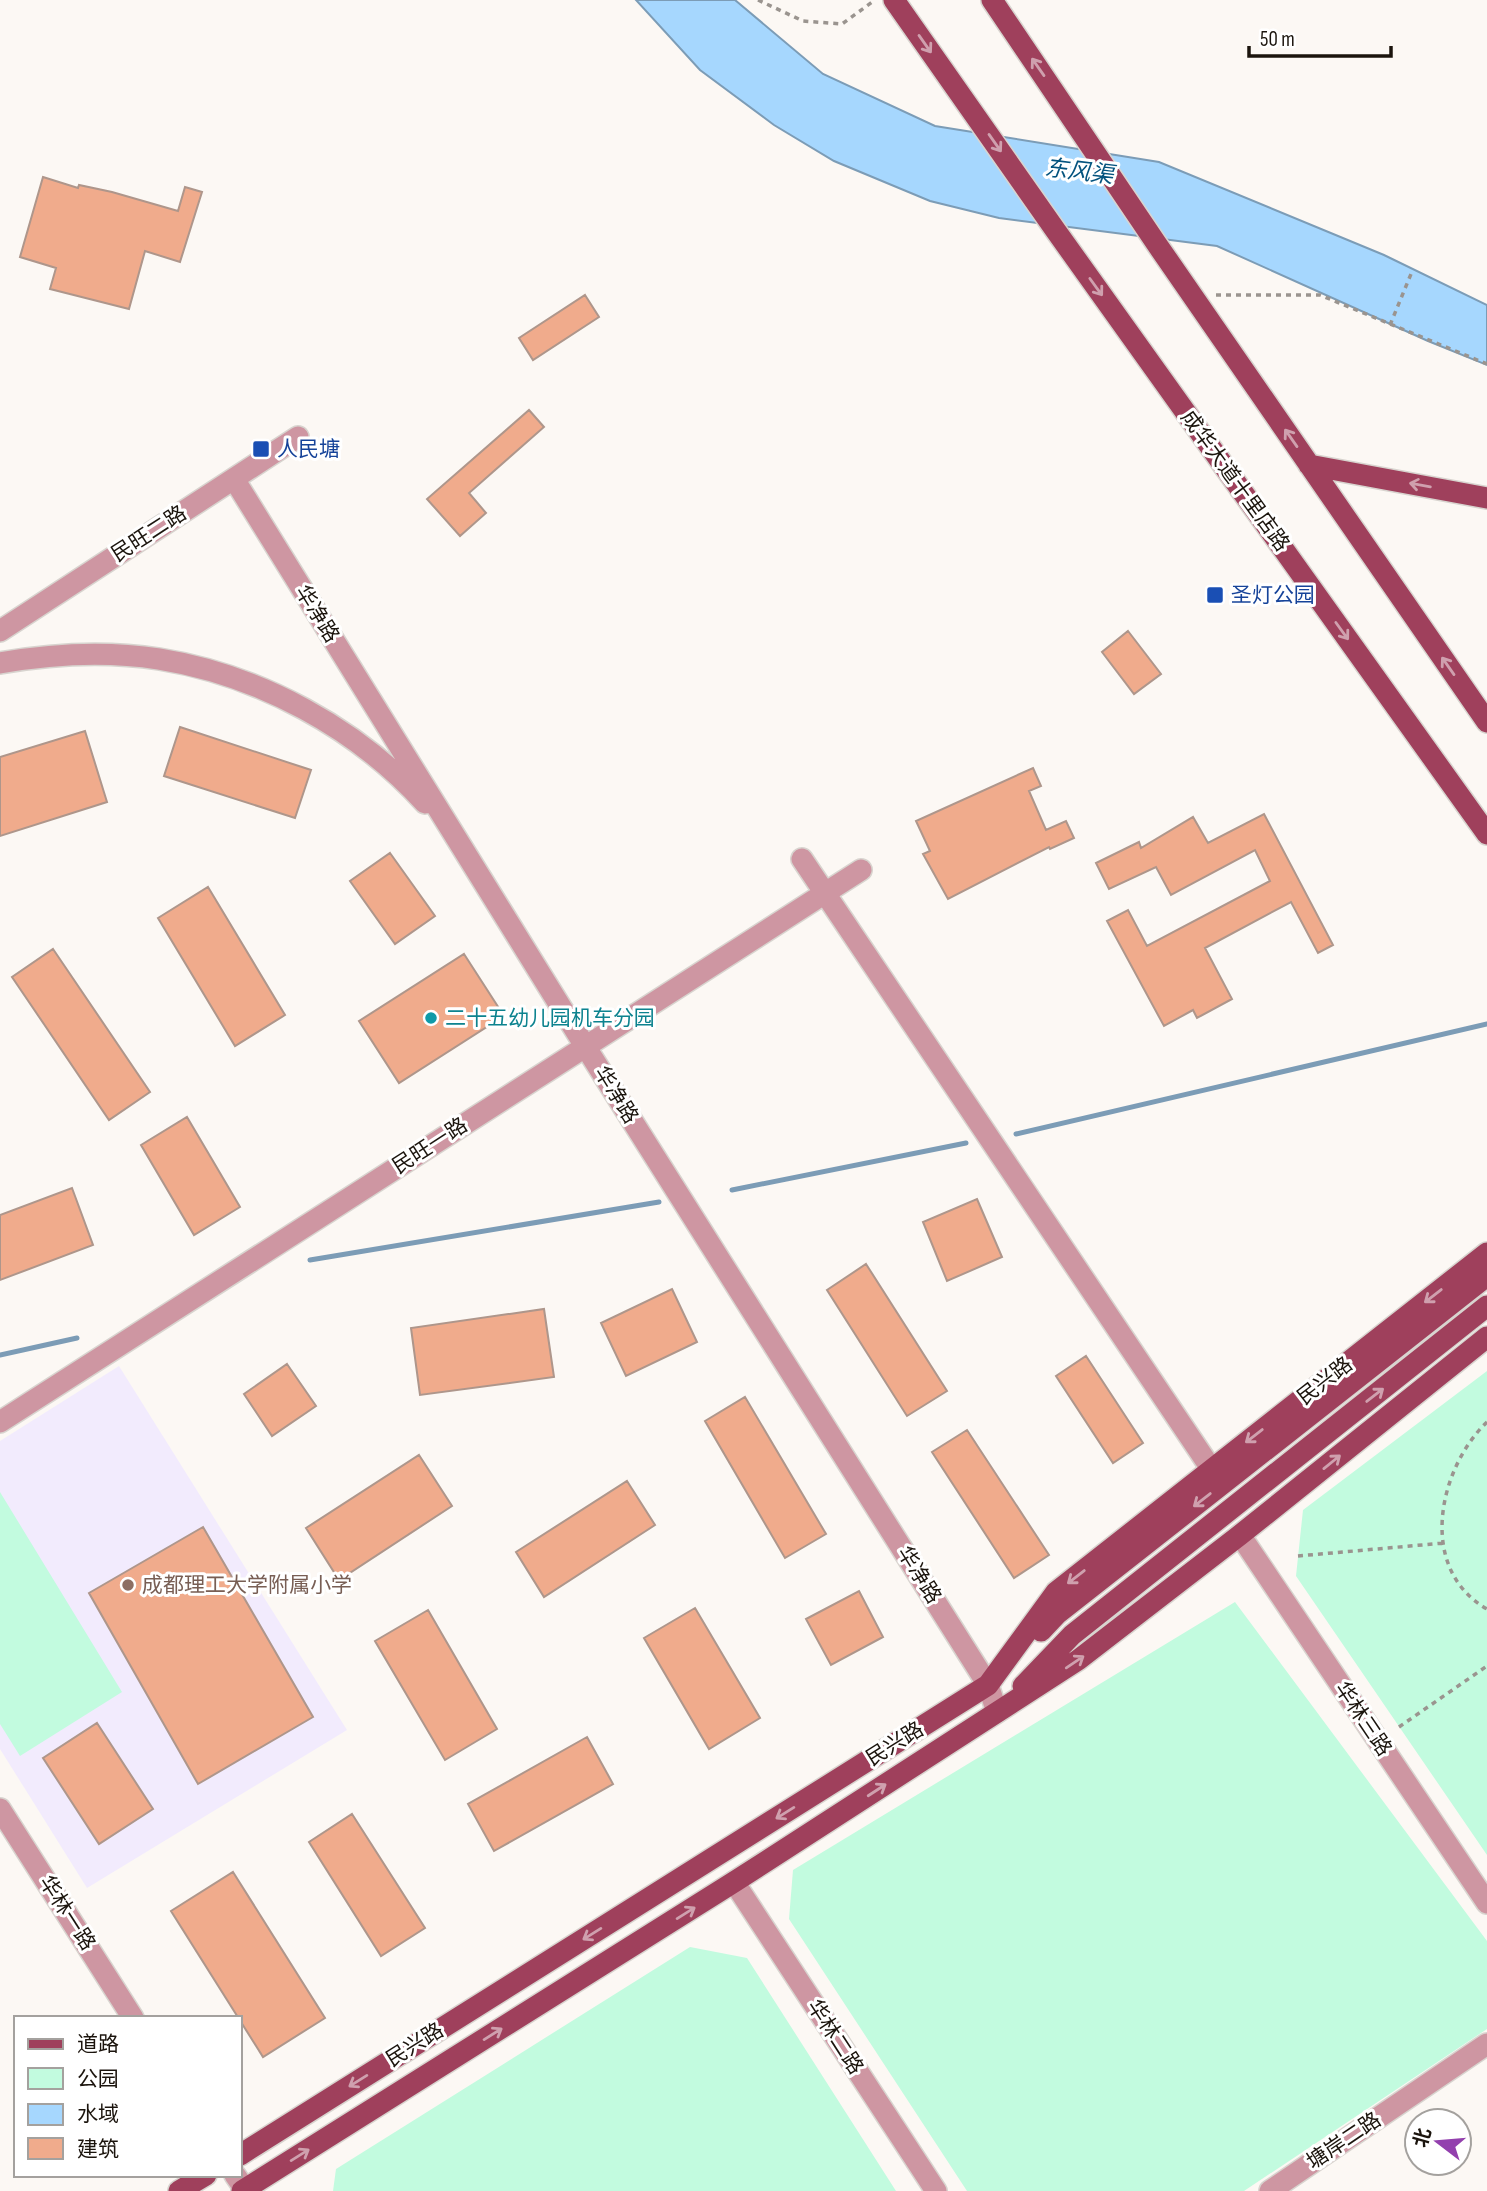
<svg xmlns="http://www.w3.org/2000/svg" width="1487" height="2191" font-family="'Sofia Sans Condensed','Noto Sans SC',sans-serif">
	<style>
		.education { fill: #f2ebfd }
		.green { fill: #c2fbdf }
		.water { fill: #a6d7fe; stroke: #7c9cb6; stroke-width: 2 }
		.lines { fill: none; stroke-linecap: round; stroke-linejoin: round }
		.stream { stroke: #7c9cb6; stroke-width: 5 }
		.building { fill: #f0ab8c; stroke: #ae968b; stroke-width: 2 }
		.minor-casing { stroke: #d8d4cf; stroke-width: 24 }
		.major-casing { stroke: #d8d4cf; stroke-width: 24 }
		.path { stroke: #9a948f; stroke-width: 3.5; stroke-dasharray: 5 5; stroke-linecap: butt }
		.minor { stroke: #ce96a2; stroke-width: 21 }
		.major { stroke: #9f405c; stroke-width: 21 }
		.oneway { stroke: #cfa0ae }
		.transit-dot { fill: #1a4fb4; stroke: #fff; stroke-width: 2.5 }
		.culture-dot { fill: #0f9aa8; stroke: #fff; stroke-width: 2.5 }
		.education-dot { fill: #8d6e63; stroke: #fff; stroke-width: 2.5 }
		.labels { text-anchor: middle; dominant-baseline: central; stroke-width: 6; stroke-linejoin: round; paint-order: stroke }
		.transit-label { font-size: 21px; fill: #164399; stroke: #fff; text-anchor: start }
		.street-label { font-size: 21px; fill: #1b140d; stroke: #fff }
		.culture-label { font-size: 21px; fill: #0d838f; stroke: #fff; text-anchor: start }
		.education-label { font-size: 21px; fill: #785e54; stroke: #fff; text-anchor: start }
		.water-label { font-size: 23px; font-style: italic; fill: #04537e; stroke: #fff }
	</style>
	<rect width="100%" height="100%" fill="#fcf8f4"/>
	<path class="education" d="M119,1366L347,1730L87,1888L0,1749V1441Z"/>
	<path class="green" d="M1487,1371V1855L1296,1576L1303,1510Z
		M0,1492L122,1692L20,1756L0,1724Z
		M1235,1602L1487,1941V2029L1244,2191H967L789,1919L793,1870Z
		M690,1947L747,1958L896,2191H333L336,2169Z"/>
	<path class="water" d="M636,0H735L823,74L935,126L1159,162L1384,255L1487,305V365L1428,341L1217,246L999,218L930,201L834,161L774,125L700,70Z"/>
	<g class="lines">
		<path class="stream" d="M1016,1134L1487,1024
			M732,1190L966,1143
			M310,1260L659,1202
			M0,1355L77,1338"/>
	</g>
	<path class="building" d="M43,177L78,188L79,185L112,192L178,211L185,187L202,192L180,262L145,251L129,309L50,289L56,268L20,257Z
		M585,295L599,317L533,360L519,338Z
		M529,410L544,427L469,493L486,513L460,536L427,499Z
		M1128,631L1161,674L1134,694L1102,652Z
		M180,727L311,770L295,818L164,776Z
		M85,731L107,802L0,836V757Z
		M1033,768L1041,786L1029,791L1046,830L1066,821L1074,838L1050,849L1049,847L948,899L923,854L930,851L916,821Z
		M1264,814L1333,945L1318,953L1291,902L1205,948L1232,999L1197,1018L1193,1010L1164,1026L1107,921L1128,910L1147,946L1270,881L1255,850L1171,895L1156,867L1109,889L1096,863L1139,842L1141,848L1193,817L1208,843Z
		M390,853L435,916L395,944L350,881Z
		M208,887L285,1015L235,1046L158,918Z
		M53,949L150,1092L109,1120L12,977Z
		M464,954L504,1016L399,1083L359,1021Z
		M187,1117L240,1207L194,1235L141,1145Z
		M72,1188L93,1245L0,1280V1215Z
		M977,1199L1002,1257L947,1281L923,1222Z
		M866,1264L947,1391L907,1416L827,1290Z
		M672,1289L697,1342L626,1376L601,1323Z
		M544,1309L554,1377L420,1395L411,1328Z
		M1086,1356L1143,1443L1113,1463L1056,1376Z
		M287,1364L316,1406L272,1436L244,1394Z
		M745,1397L826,1534L785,1558L705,1421Z
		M967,1430L1049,1555L1014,1578L932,1452Z
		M419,1455L452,1506L339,1580L306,1528Z
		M627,1481L655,1525L544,1597L516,1552Z
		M203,1527L313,1717L198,1784L89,1593Z
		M859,1591L883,1637L831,1665L806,1619Z
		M695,1608L760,1718L709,1749L644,1638Z
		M428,1610L497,1729L445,1760L375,1641Z
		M97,1723L153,1809L99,1844L43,1758Z
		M587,1737L613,1784L494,1851L468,1804Z
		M352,1814L425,1928L381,1956L309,1842Z
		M233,1872L325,2018L263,2057L171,1911Z"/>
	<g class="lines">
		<g class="minor-casing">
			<path id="minor" d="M234,479L585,1046L988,1685L997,1712
				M0,631L298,437
				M0,663C51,654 107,651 159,659C259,675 357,728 425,803
				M802,859L1212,1470
				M0,1422L861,870
				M1240,1535L1487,1903
				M0,1809L133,2018
				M734,1882L936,2191
				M235,2175L246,2191
				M1270,2191L1487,2044"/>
		</g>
		<g class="major-casing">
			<path id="major" d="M894,0L1056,231L1487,834
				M992,0L1156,243L1487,722
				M1309,465L1487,498
				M1041,1631L1057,1614L1487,1276
				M1023,1686L1072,1635L1487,1306
				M240,2155L988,1685L1056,1592L1487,1253
				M179,2191L206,2175
				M242,2191L734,1882L1078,1660L1240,1535L1487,1337"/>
		</g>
		<path class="path" d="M758,0L803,21L842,24L875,0
			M1216,295H1320L1487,364
			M1390,325L1411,274
			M1487,1422C1438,1469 1417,1569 1487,1609
			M1298,1556L1444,1543
			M1399,1727L1487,1666"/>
		<use href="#minor" class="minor"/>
		<use href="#major" class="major"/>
	</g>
	<defs><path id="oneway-shaft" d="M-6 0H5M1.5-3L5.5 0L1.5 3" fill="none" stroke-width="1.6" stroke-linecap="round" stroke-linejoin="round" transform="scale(1.75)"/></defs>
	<g class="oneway">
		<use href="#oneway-shaft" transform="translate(925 44) rotate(55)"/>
		<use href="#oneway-shaft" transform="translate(1038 67) rotate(-125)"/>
		<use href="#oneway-shaft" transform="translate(995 143) rotate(55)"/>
		<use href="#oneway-shaft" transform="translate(1096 287) rotate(54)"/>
		<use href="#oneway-shaft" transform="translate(1291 438) rotate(-125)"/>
		<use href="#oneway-shaft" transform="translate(1420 485) rotate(-170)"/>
		<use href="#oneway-shaft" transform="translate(1342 631) rotate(54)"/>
		<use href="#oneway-shaft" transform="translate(1448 666) rotate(-125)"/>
		<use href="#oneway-shaft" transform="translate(1433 1296) rotate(142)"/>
		<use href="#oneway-shaft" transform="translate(1375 1395) rotate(-38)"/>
		<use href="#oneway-shaft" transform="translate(1254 1436) rotate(142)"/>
		<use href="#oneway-shaft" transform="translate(1332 1462) rotate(-39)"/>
		<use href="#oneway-shaft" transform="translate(1202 1500) rotate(142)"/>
		<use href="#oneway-shaft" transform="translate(1076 1577) rotate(142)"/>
		<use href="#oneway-shaft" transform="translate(1075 1662) rotate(-34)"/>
		<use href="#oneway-shaft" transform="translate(877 1790) rotate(-33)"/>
		<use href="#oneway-shaft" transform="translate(785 1813) rotate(148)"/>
		<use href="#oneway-shaft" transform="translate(686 1913) rotate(-32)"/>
		<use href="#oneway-shaft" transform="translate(592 1934) rotate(148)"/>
		<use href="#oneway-shaft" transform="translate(493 2034) rotate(-32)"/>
		<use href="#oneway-shaft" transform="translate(358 2081) rotate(148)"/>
		<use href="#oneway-shaft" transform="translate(300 2155) rotate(-32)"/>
	</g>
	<g class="transit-dot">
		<rect x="252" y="440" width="18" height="18" rx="3.5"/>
		<rect x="1206" y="586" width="18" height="18" rx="3.5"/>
	</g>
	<circle class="culture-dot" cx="431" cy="1018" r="7"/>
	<circle class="education-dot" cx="128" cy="1585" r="7"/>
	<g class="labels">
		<g class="transit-label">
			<text x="277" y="449">人民塘</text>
			<text x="1231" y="595">圣灯公园</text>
		</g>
		<g class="street-label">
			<text transform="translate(1235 481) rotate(54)">成华大道十里店路</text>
			<text transform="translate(149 534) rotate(-33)">民旺二路</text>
			<text transform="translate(317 614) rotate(58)">华净路</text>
			<text transform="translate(616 1095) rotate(58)">华净路</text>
			<text transform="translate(430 1146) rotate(-33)">民旺一路</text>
			<text transform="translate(1325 1381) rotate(-38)">民兴路</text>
			<text transform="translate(919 1575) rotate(58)">华净路</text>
			<text transform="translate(1363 1719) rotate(56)">华林三路</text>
			<text transform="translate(895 1744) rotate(-32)">民兴路</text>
			<text transform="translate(67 1913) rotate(57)">华林一路</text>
			<text transform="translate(835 2037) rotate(57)">华林二路</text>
			<text transform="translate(415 2045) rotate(-32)">民兴路</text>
			<text transform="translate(1344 2141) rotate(-34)">塘岸二路</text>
		</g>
		<g class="culture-label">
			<text x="445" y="1018">二十五幼儿园机车分园</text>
		</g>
		<g class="education-label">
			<text x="142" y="1585">成都理工大学附属小学</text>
		</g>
		<g class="water-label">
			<text transform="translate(1079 172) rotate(7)">东风渠</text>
		</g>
	</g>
	<rect x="14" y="2016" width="228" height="161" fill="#ffffff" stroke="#a4a19e" stroke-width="2"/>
	<rect x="28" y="2039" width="35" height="10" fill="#9f405c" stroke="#a4a19e" stroke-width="2"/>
	<text x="77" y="2051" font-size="21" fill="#1b140d">道路</text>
	<rect x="28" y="2068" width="35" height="21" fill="#c2fbdf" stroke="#a4a19e" stroke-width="2"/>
	<text x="77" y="2086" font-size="21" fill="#1b140d">公园</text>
	<rect x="28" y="2104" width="35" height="21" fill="#a6d7fe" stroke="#a4a19e" stroke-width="2"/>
	<text x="77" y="2121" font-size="21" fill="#1b140d">水域</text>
	<rect x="28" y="2138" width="35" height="21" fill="#f0ab8c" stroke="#a4a19e" stroke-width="2"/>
	<text x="77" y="2156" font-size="21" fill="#1b140d">建筑</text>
	<g transform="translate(1438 2142) rotate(286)"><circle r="33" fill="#ffffff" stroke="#a4a19e" stroke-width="2"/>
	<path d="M0-5L12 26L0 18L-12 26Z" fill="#9340ae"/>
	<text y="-10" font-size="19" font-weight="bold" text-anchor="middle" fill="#1b140d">北</text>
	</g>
	<path d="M1249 46v10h142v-10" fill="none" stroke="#1b140d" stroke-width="3.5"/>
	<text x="1260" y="46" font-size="21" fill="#1b140d" stroke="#ffffff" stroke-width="5" paint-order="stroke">50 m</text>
</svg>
